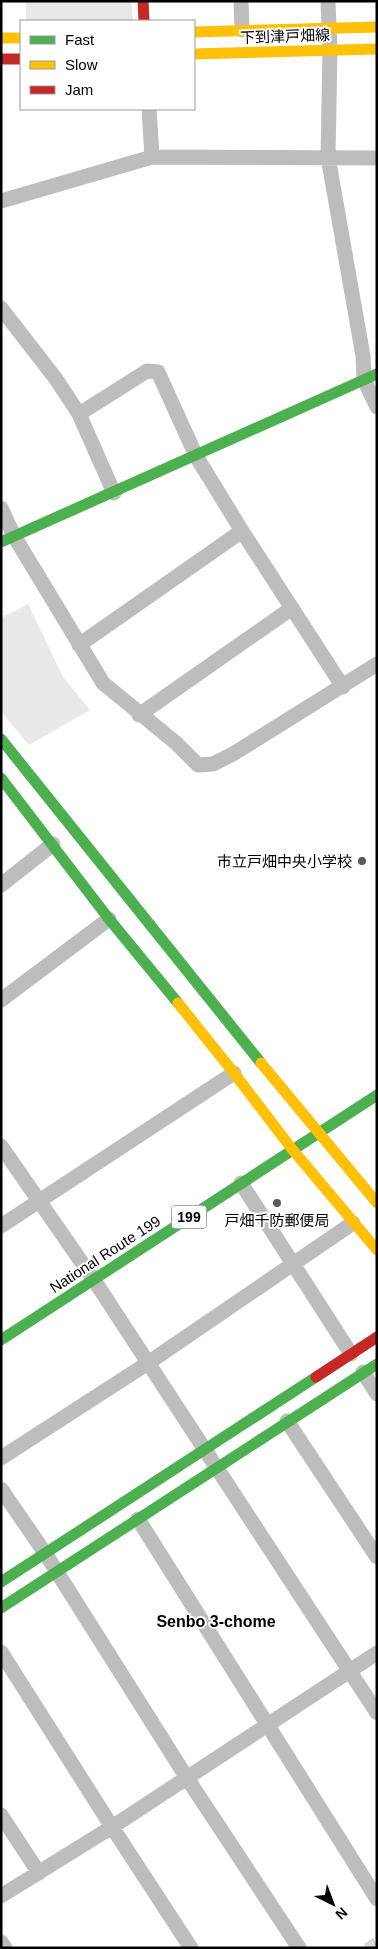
<svg xmlns="http://www.w3.org/2000/svg" width="378" height="1949" font-family="Helvetica,'Noto Sans JP',sans-serif">
	<style>
		.green { fill: #e8e8e8 }
		.building { fill: #dcdcdc; stroke: #c4c4c4 }
		.lines { fill: none; stroke-linecap: round; stroke-linejoin: round }
		.street { stroke: #bdbdbd; stroke-width: 15 }
		.fast { stroke: #4caf50; stroke-width: 11 }
		.slow { stroke: #ffc107; stroke-width: 11 }
		.jam { stroke: #c62828; stroke-width: 11 }
		.poi-dot { fill: #595959; stroke: #fff; stroke-width: 2 }
		.labels { text-anchor: middle; dominant-baseline: central; stroke-width: 4; stroke-linejoin: round; paint-order: stroke }
		.shield { fill: #fff; stroke: #4c4c4c; stroke-width: 1 }
		.shield-label { font-size: 14px; font-weight: bold; fill: #000 }
		.street-label { font-size: 15px; fill: #000; stroke: #fff }
		.poi-label { font-size: 15px; fill: #000; stroke: #fff; text-anchor: end }
		.neighbourhood-label { font-size: 16px; font-weight: bold; fill: #000; stroke: #fff }
	</style>
	<rect width="100%" height="100%" fill="#fff"/>
	<path class="green" d="M26,1H131L133,21H26Z
		M28,604L63,677L90,710L29,745L1,712V618Z"/>
	<path class="building" d="M373,1939L377,1948H367L365,1944Z"/>
	<g class="lines">
		<path class="street" d="M241,1L242,30
			M328,1L330,49L328,157L363,356L364,380L377,407
			M149,109L152,157
			M1,201L152,157L377,158
			M1,308L56,379L79,414L114,493
			M79,414L147,371L158,372L196,456L242,531L343,687
			M1,508L14,536L103,683L176,743L198,765L213,764L233,754L377,664
			M79,645L242,531
			M139,715L292,608
			M1,885L53,844
			M1,1000L109,919
			M1,1146L94,1280L377,1713
			M241,1183L351,1354
			M1,1226L234,1073
			M363,1372L377,1394
			M287,1421L377,1557
			M1,1458L148,1363L353,1223
			M1,1489L45,1553L187,1778L299,1948
			M138,1519L377,1899
			M1,1652L112,1827L191,1948
			M1,1815L39,1873
			M1,1896L112,1827L377,1653
			M1,1942L5,1948"/>
		<path class="fast" d="M1,542L377,374
			M1,739L261,1063
			M1,778L109,919L178,1003
			M1,1340L377,1095
			M1,1582L316,1377
			M1,1608L377,1364"/>
		<path class="slow" d="M194,32L377,27
			M1,38H21
			M194,54L377,49
			M178,1003L234,1073L292,1149L377,1250
			M261,1063L377,1203"/>
		<path class="jam" d="M143,1L144,21
			M1,59H21
			M316,1377L377,1337"/>
	</g>
	<g class="poi-dot">
		<circle cx="362" cy="861" r="5"/>
		<circle cx="277" cy="1203" r="5"/>
	</g>
	<g class="labels">
		<rect class="shield" x="171.5" y="1205.5" width="35" height="23" rx="4"/>
		<g class="shield-label">
			<text x="189" y="1217">199</text>
		</g>
		<g class="street-label">
			<text transform="translate(285 36) rotate(-2)">下到津戸畑線</text>
			<text transform="translate(105 1254) rotate(-33)">National Route 199</text>
		</g>
		<g class="poi-label">
			<text x="352" y="861">市立戸畑中央小学校</text>
			<text x="277" y="1220" text-anchor="middle">戸畑千防郵便局</text>
		</g>
		<g class="neighbourhood-label">
			<text x="216" y="1621">Senbo 3-chome</text>
		</g>
	</g>
	<rect width="378" height="1949" fill="none" stroke="#000000" stroke-width="5"/>
	<rect x="20" y="20" width="175" height="90" fill="#ffffff" stroke="#999999"/>
	<rect x="30" y="36" width="25" height="8" fill="#4caf50" stroke="#999999"/>
	<text x="65" y="45" font-size="15" fill="#000000">Fast</text>
	<rect x="30" y="61" width="25" height="8" fill="#ffc107" stroke="#999999"/>
	<text x="65" y="70" font-size="15" fill="#000000">Slow</text>
	<rect x="30" y="86" width="25" height="8" fill="#c62828" stroke="#999999"/>
	<text x="65" y="95" font-size="15" fill="#000000">Jam</text>
	<g transform="translate(333 1904) rotate(138)" stroke="#ffffff" stroke-width="4" paint-order="stroke">
	<path d="M0-4L9 19L0 12L-9 19Z" fill="#000000"/>
	<text y="-8" font-size="14" font-weight="bold" text-anchor="middle" fill="#000000">N</text>
	</g>
</svg>
